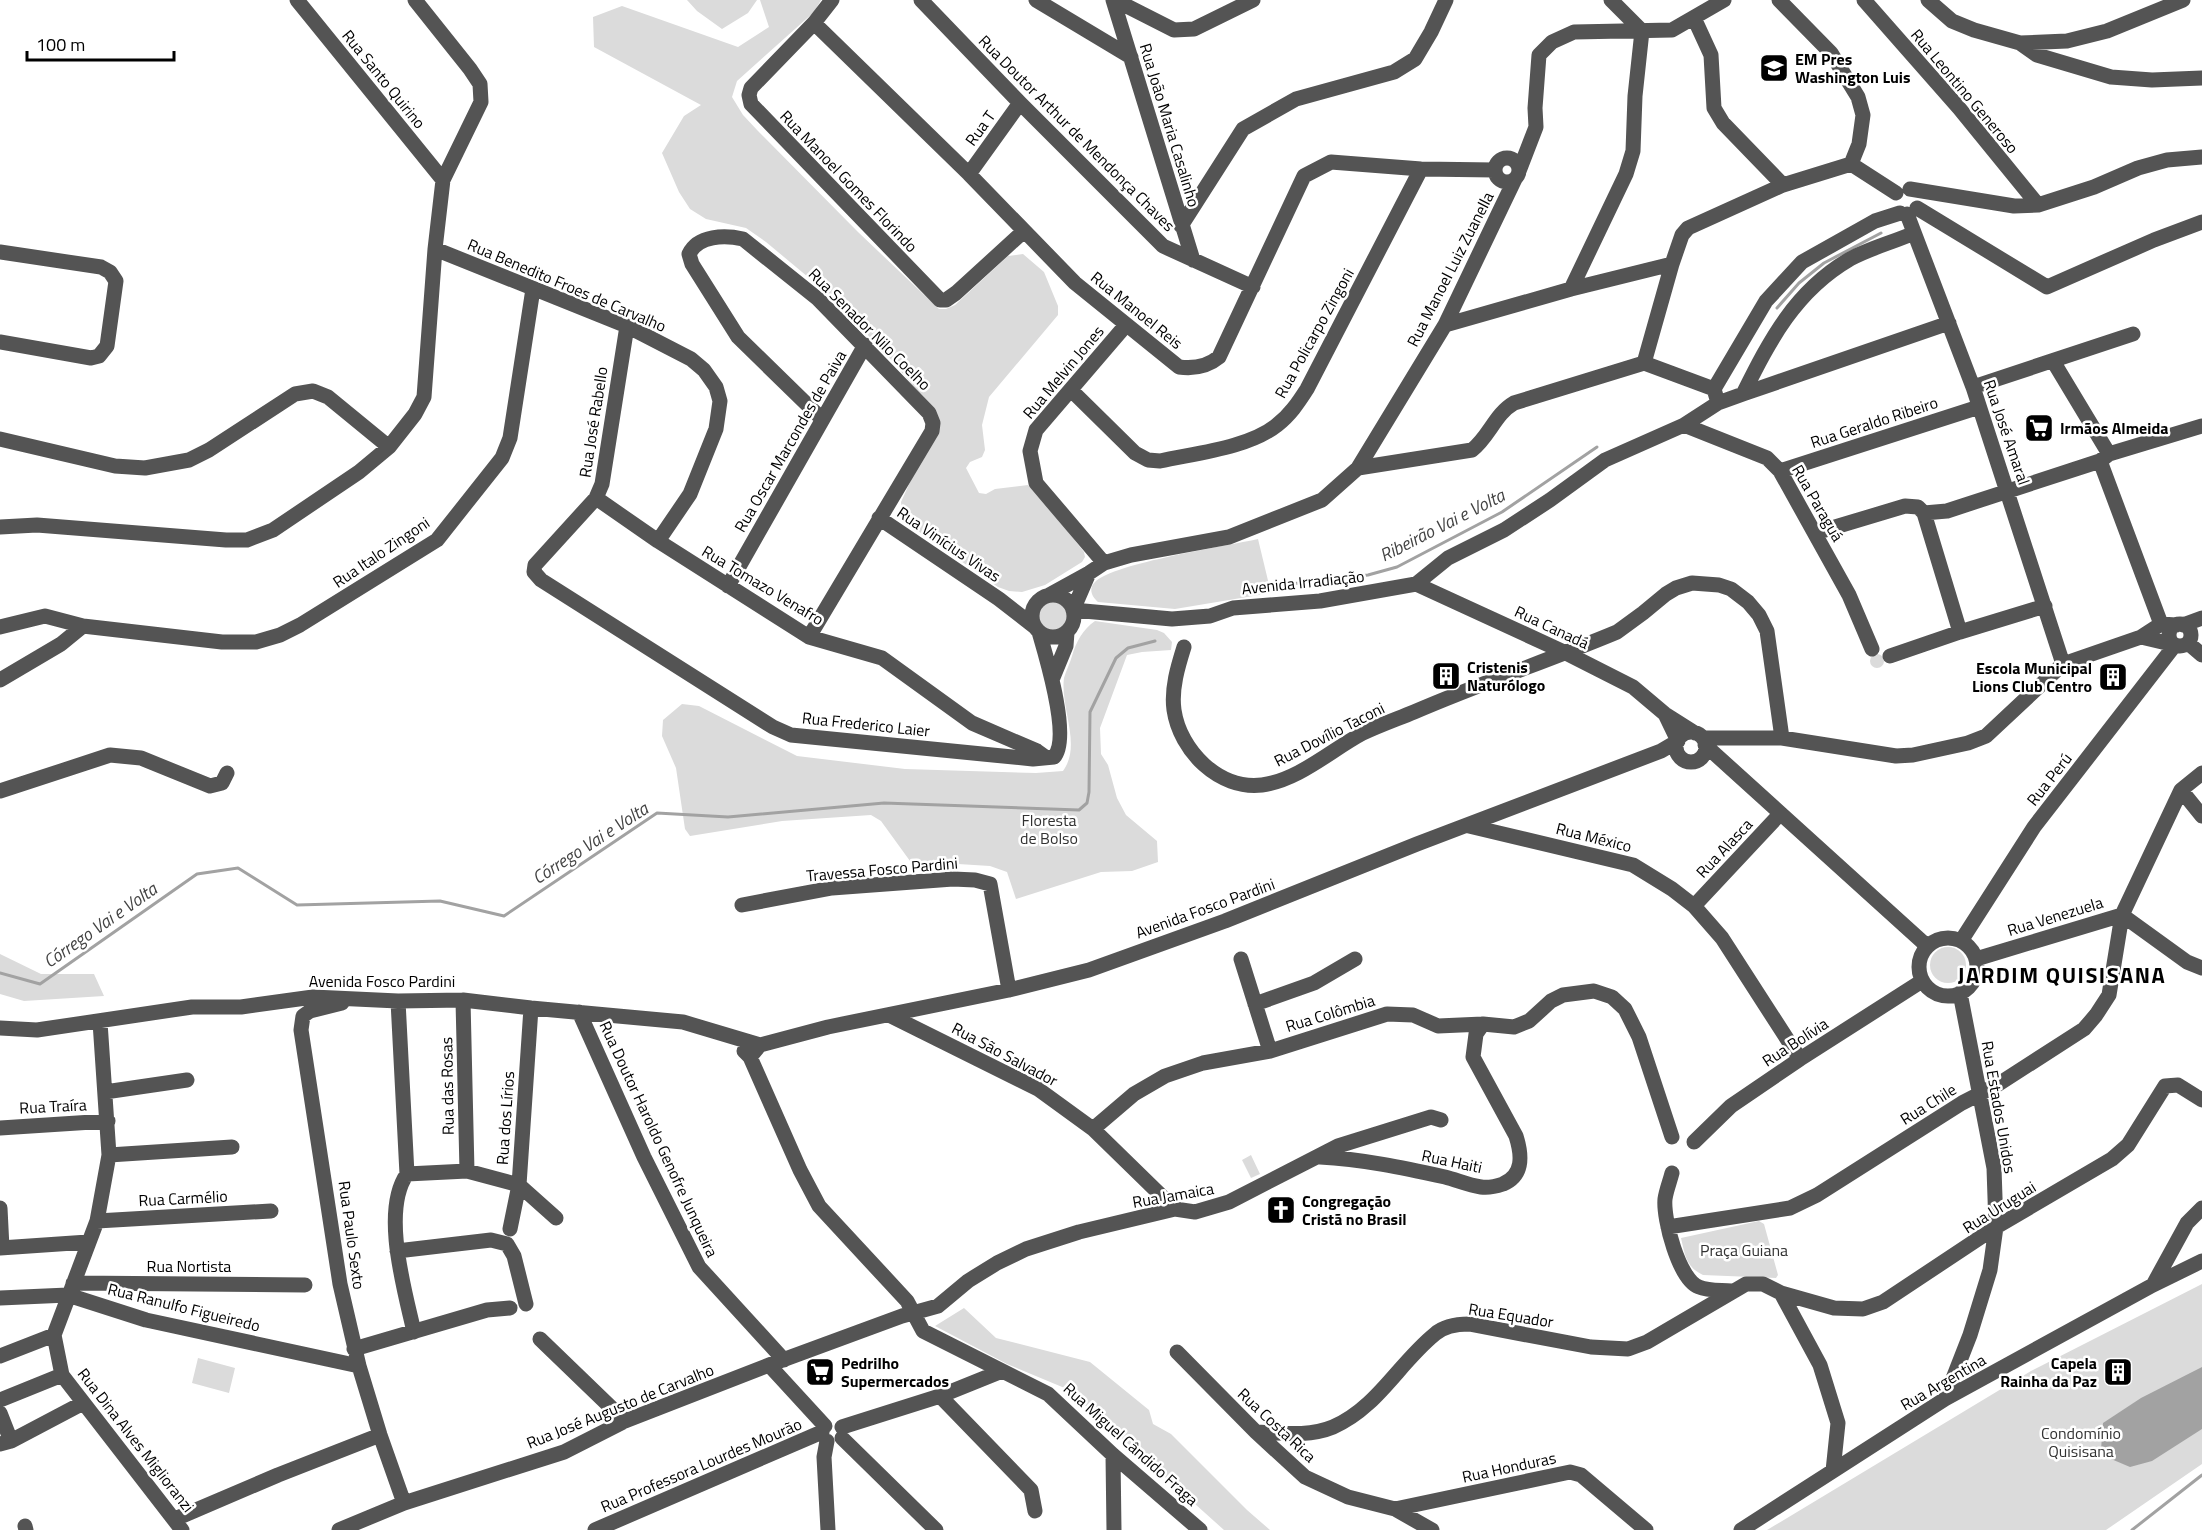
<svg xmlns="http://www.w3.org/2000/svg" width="2202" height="1530" font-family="'Titillium Web',sans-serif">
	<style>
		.green { fill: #dbdbdb }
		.water { fill: #a2a2a2 }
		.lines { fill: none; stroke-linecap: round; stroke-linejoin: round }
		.stream { stroke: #a2a2a2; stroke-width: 3 }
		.minor { stroke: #545454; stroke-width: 15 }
		.labels { text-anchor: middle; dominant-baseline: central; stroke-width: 5; stroke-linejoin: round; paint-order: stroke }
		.poi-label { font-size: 16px; font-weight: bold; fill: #000; stroke: #fff; text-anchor: start }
		.street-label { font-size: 16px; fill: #000; stroke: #fff }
		.park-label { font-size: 16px; fill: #323232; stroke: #fff }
		.water-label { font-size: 18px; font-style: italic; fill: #434343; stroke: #fff }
		.district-label { font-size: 22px; font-weight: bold; letter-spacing: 1.5px; fill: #000; stroke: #fff }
	</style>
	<rect width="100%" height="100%" fill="#fff"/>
	<path class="green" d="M687,0H757L748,13L722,29L697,11Z
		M760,0H821L814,12L737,81L732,97L743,115L758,131L858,232L939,309H946L955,305L1008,256L1023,254L1044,272L1058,306V315L989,397L982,425L985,450L982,457L970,462L966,468L979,493L986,494L995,489L1028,485L1040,496L1084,552L1085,557L1082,562L1045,585L1022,592L1009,591L998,587L911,526L902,514L901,502L911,480L933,409L881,348L814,282L766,242L746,228L706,219L690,209L679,192L662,153L684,116L701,105L594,47L593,17L622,6L738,47L769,27Z
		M1258,539L1271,593L1175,609L1098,602C1092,597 1088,589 1095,582C1114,563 1227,546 1258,539Z
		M1037 616a16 16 0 1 1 32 0a16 16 0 1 1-32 0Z
		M1095,621L1157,630L1164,633L1172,642L1171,650L1142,652L1127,655L1100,728L1101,754L1108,765L1117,798L1126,815L1157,841L1158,862L1132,871L1101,872L1016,899L1007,872L990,866L910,861L881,821L871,815L782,821L690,836L685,829L676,768L662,736L663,720L682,704L699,706L797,756L905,769L1036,773L1063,771C1082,745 1060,708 1064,678C1066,671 1070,663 1072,656C1076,642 1083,629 1095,621Z
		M1870 661a7 7 0 1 1 14 0a7 7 0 1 1-14 0Z
		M1930 965a18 18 0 1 1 36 0a18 18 0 1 1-36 0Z
		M0,954L41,974H94L104,996L24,1001L0,994Z
		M1251,1155L1260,1174L1251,1178L1242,1160Z
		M1759,1221L1764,1224L1778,1275L1776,1278L1703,1275C1686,1267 1685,1255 1681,1238Z
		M2202,1284V1464L2106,1530H1767L2031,1371Z
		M964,1308L996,1338L1090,1362L1149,1410L1153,1424L1171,1434L1247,1510L1270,1530H1224L1067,1389L1007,1364L935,1326Z
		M198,1358L235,1368L229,1393L192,1383Z"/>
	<path class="water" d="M2202,1367V1429L2152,1461L2130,1467L2104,1456L2101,1450L2103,1423L2141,1398Z"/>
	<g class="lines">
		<path class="stream" d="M1777,308L1799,283L1824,263L1881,233
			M1282,585L1368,575L1397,567L1502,512L1597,447
			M0,973L40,984L197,874L238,868L297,905L440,901L504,916L657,813L728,817L884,803L1079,810L1087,803L1089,792L1090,712L1116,658L1128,648L1155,641
			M2132,1530L2202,1475"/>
		<path class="minor" d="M297,0L443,180
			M832,0L814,23L751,88L749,95L751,104L940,300H946L956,293L1024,231
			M921,0L1020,103L1163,246L1253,287
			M1036,0L1131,57
			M1113,0L1193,260
			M1115,0L1174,30L1194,29L1253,0
			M1779,0L1831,53L1858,97L1863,115L1859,144L1851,164
			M1864,0L1959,108L2038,205
			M1928,0L1952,21L1974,30L2020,43L2037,55L2111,77L2152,80L2202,78
			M1694,18L1711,55L1714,108L1723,123L1783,185
			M814,23L969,174L1075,283L1179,367C1194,369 1207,367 1219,357L1304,176L1331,162L1421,169L1495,170
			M2020,43L2067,41L2107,31L2183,0
			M1495 170a12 12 0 1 1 24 0a12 12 0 1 1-24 0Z
			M1519,171L1536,127L1535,108L1539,55L1552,42L1574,32L1672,30L1724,0
			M969,174L1020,103
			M1910,189L2014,206L2038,205L2094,187L2138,168L2167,160L2202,157
			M1917,208L2047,287L2154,240L2202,222
			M1900,213L1875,221L1802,262L1766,301L1714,389L1718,403L1743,394C1770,340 1795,291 1850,259C1870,248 1894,242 1914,233
			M1907,214L1973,387L2063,664
			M1181,226L1243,129L1296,99L1394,72L1415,59L1431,32L1446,0
			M435,249L627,326L691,359L704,370L716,387L720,401L716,429L690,494L658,541
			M0,252L101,267L110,272L116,281L107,346L99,356L91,358L0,342
			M1571,289L1626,174L1633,151L1635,96L1642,31L1611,0
			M1445,325L1571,289L1672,264
			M627,326L602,484L596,498L535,565L534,572L541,580L773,727L791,735L1033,759L1054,757C1071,738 1046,656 1039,632
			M2053,361L2109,454
			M1644,363L1714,389
			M1973,387L2133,334
			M1071,390L1135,453L1148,460L1160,461C1196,453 1248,448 1277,425C1290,415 1298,403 1307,389L1421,169
			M1743,394L1949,323
			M1684,425L1767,458L1780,471L1849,595L1872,649
			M0,439L115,466L145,468L189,460L209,450L295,394L313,391L328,397L389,447
			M2100,461L2161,624
			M1358,468L1445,325L1515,179
			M1780,471L1979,407
			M596,498L658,541L809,637L882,658L972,723L1037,751L1044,756
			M1924,513L1960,632
			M879,518L999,599L1035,627
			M0,527L37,525L226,540H247L273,530L359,472L389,447L415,414L424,397L435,249L443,180L481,102L480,84L470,69L415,0
			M1815,533L1905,506L1918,507L1924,513L1947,511L2100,461L2109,454L2202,426
			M1104,563L1036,483L1030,451L1036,430L1126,325
			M1089,573L1073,610L1172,619L1210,616L1233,608L1320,601L1416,584L1448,558L1504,530L1550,500L1605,460L1684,425L1718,403
			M1416,584L1564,652L1633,687L1665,714L1695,733
			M728,586L865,345
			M1032 616a21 21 0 1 1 42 0a21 21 0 1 1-42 0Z
			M1049,595L1089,573L1104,563L1131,555L1229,537L1322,500L1358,468L1472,450C1489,437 1495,414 1514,403L1644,363L1672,264L1682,235L1688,228L1783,185L1851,164L1896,193
			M2169 635a11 11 0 1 1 22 0a11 11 0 1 1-22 0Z
			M2183,625L2202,618
			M0,627L45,616L83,626L222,642H256L280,635L300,625L437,540L502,458L510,438L533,289
			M809,637L932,431L933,423L929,413L818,299L743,239C725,235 698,235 689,254L692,264L738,337L822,419
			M2188,643L2202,655
			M1184,647C1178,666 1171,689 1174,710C1180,751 1219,790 1262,785C1299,780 1331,750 1363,733C1380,725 1397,719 1414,712C1481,683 1550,660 1617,632L1643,613L1666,594L1676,588L1692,583L1719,585L1731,589L1748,602L1759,615L1767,631L1782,738
			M1890,656L1960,632L2045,606
			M0,680L61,644L83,626
			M1052,680L1066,646L1067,632
			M1676 747a15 15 0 1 1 30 0a15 15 0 1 1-30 0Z
			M1703,738H1782L1896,756L1913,755L1968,743L1986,736L2063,664L2141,637
			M1705,745L1927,946
			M2181,790L2202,816
			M0,791L110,755L141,758L210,786L222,783L227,773
			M1469,826L1633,865L1672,889L1694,906L1722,938L1800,1059
			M742,905L832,888L953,879L975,880L990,884L1009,990
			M1694,906L1780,814
			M1919 967a29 29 0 1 1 58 0a29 29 0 1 1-58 0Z
			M1961,941L2034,827L2175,645L2141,637L2161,624L2176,625
			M1241,959L1270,1051
			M1976,959L2122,915L2187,962L2202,968
			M463,1000L467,1171
			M398,1001L407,1174C381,1211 405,1291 414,1332
			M342,1003L310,1011L303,1016L301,1030L340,1284L359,1366L380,1435L404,1503
			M1255,1004L1314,983L1355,959
			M579,1012L644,1157L699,1267L784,1360
			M889,1015L1038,1089L1093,1129L1175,1209
			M100,1022L109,1155L97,1221L54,1335L62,1375L182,1530
			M0,1028L37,1030L192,1007H241L313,997L398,1001L463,1000L531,1008L683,1022L760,1045
			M744,1051L750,1057L800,1170L819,1206L907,1301L923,1331L1048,1394L1113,1455L1200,1530
			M750,1057L760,1045L828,1027L1009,990L1089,970L1225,921L1417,844L1661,751L1678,741L1665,714
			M105,1092L187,1080
			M0,1128L108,1121
			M1093,1129L1134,1094L1165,1076L1203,1063L1270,1051L1387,1014L1413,1015L1438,1026L1483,1024L1514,1027L1529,1021L1551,1001L1563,995L1594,991L1612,997L1625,1009L1639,1037L1672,1137
			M1694,1142L1731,1106L1800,1059L1922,981
			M109,1155L232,1147
			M1320,1157C1362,1159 1404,1168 1445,1177C1457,1180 1468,1185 1481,1187C1487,1188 1497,1186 1503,1184C1524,1175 1522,1155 1516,1136L1473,1057L1476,1034L1483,1024
			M1672,1173C1670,1181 1666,1191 1665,1199C1663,1219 1679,1280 1699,1287C1708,1291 1721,1290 1731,1291
			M407,1174L467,1171L519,1185L556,1218
			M0,1208L2,1248
			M97,1221L271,1211
			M1668,1227L1790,1208L1817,1195L1962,1103L1997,1085L2084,1029L2096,1015L2109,995L2122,915L2181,790L2202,773
			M510,1229L519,1185L531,1008
			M0,1248L88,1242
			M397,1251L491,1240L507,1244L514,1256L526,1304
			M73,1283L305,1285
			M2153,1285L2187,1223L2202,1208
			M1781,1293L1820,1365L1838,1423L1833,1471
			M0,1298L68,1295L146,1320L359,1366
			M540,1339L625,1421
			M354,1349L487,1310L510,1308
			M1177,1352L1256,1432L1305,1477L1348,1497L1395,1509L1432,1530
			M0,1356L54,1335
			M769,1365L825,1426
			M940,1396L1031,1490L1035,1511
			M1945,1399L1970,1335L1990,1270L1996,1227L1994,1168L1960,993
			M0,1400L62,1375
			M0,1413L11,1441
			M842,1427L940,1396L1002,1371
			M1256,1432C1281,1433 1309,1437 1333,1427C1377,1408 1399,1363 1435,1334C1444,1326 1457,1324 1469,1324L1591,1347L1628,1349L1647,1342L1746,1284H1763L1781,1293L1834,1308L1863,1309L1883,1302L1996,1227L2112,1159L2128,1145L2165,1086L2178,1085L2202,1100
			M842,1438L936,1530
			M827,1441L824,1457L828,1530
			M0,1444L11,1441L83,1403
			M1113,1455L1114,1530
			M1395,1509L1570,1472L1581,1475L1646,1530
			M175,1519L278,1475L380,1435
			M25,1526L26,1530
			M339,1530L404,1503L564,1452L625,1421L769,1365L902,1316L938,1306L968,1281L997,1263L1026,1249L1079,1232L1175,1209L1195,1212L1229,1202L1338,1146L1431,1117L1441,1120
			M595,1530L822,1432
			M1741,1530L1945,1399L2153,1285L2202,1261"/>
	</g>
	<defs>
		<g id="school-square" transform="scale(1.5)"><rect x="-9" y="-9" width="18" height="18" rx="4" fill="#000" stroke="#fff"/><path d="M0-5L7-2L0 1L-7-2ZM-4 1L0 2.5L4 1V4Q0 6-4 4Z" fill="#fff"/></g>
		<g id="supermarket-square" transform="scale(1.5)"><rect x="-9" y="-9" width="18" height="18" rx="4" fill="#000" stroke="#fff"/><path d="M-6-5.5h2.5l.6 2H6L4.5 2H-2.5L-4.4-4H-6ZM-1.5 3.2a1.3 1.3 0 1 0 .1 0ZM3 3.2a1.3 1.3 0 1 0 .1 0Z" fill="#fff"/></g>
		<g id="building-square" transform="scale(1.5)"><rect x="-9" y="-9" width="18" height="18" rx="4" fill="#000" stroke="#fff"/><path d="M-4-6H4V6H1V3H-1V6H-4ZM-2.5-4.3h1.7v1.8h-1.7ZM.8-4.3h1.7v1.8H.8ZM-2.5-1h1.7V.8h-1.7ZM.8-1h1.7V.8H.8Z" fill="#fff"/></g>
		<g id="church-square" transform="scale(1.5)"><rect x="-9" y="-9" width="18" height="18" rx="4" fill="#000" stroke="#fff"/><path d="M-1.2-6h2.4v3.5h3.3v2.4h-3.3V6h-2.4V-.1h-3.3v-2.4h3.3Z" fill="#fff"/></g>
	</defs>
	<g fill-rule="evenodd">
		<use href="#school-square" x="1774" y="68"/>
		<use href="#supermarket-square" x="2039" y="428"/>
		<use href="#building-square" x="1446" y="676"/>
		<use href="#building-square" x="2113" y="677"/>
		<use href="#church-square" x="1281" y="1210"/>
		<use href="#supermarket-square" x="820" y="1372"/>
		<use href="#building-square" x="2118" y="1372"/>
	</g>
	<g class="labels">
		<g class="poi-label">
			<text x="1795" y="59">EM Pres<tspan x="1795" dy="18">Washington Luis</tspan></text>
			<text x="2060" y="428">Irmãos Almeida</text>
			<text x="1467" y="667">Cristenis<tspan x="1467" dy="18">Naturólogo</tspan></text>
			<text x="2092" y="668" text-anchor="end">Escola Municipal<tspan x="2092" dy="18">Lions Club Centro</tspan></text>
			<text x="1302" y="1201">Congregação<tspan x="1302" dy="18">Cristã no Brasil</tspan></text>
			<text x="841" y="1363">Pedrilho<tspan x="841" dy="18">Supermercados</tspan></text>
			<text x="2097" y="1363" text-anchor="end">Capela<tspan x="2097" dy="18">Rainha da Paz</tspan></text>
		</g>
		<g class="street-label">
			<text transform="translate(384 79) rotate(51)">Rua Santo Quirino</text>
			<text transform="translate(1965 91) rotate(50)">Rua Leontino Generoso</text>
			<text transform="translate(1170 125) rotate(73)">Rua João Maria Casalinho</text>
			<text transform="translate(980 128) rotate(-54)">Rua T</text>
			<text transform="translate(1077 133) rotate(45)">Rua Doutor Arthur de Mendonça Chaves</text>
			<text transform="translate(849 181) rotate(46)">Rua Manoel Gomes Florindo</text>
			<text transform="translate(1450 269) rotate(-63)">Rua Manoel Luiz Zuanella</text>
			<text transform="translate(567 285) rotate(23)">Rua Benedito Froes de Carvalho</text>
			<text transform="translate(1137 310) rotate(39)">Rua Manoel Reis</text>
			<text transform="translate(870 329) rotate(45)">Rua Senador Nilo Coelho</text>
			<text transform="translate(1314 333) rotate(-61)">Rua Policarpo Zingoni</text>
			<text transform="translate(1063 372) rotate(-50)">Rua Melvin Jones</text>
			<text transform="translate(593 422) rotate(-81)">Rua José Rabello</text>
			<text transform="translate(1874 422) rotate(-18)">Rua Geraldo Ribeiro</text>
			<text transform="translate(2007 432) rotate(71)">Rua José Amaral</text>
			<text transform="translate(790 441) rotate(-60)">Rua Oscar Marcondes de Paiva</text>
			<text transform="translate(1818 503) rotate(60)">Rua Paraguá</text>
			<text transform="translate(949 544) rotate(34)">Rua Vinícius Vivas</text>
			<text transform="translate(381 552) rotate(-34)">Rua Italo Zingoni</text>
			<text transform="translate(1303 582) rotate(-6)">Avenida Irradiação</text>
			<text transform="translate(763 585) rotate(31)">Rua Tomazo Venafro</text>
			<text transform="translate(1552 627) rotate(25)">Rua Canadá</text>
			<text transform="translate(866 724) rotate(6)">Rua Frederico Laier</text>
			<text transform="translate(1329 734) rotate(-27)">Rua Dovílio Taconi</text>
			<text transform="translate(2049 779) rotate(-52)">Rua Perú</text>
			<text transform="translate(1594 837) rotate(14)">Rua México</text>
			<text transform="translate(1724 848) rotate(-47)">Rua Alasca</text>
			<text transform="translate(882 869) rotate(-5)">Travessa Fosco Pardini</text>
			<text transform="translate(1205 908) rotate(-20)">Avenida Fosco Pardini</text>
			<text transform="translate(2055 916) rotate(-17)">Rua Venezuela</text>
			<text x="382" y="981">Avenida Fosco Pardini</text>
			<text transform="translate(1330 1013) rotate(-17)">Rua Colômbia</text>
			<text transform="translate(1795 1042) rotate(-33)">Rua Bolívia</text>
			<text transform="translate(1005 1054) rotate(28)">Rua São Salvador</text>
			<text transform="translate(447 1086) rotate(-91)">Rua das Rosas</text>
			<text transform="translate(1928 1104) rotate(-32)">Rua Chile</text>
			<text transform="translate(53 1106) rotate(-3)">Rua Traíra</text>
			<text transform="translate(1999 1107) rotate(80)">Rua Estados Unidos</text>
			<text transform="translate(505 1118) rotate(-86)">Rua dos Lírios</text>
			<text transform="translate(659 1139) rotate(65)">Rua Doutor Haroldo Genofre Junqueira</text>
			<text transform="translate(1452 1161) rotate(12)">Rua Haiti</text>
			<text transform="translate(1173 1195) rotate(-10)">Rua Jamaica</text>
			<text transform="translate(183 1198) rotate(-3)">Rua Carmélio</text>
			<text transform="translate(1999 1207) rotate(-32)">Rua Uruguai</text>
			<text transform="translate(352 1235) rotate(82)">Rua Paulo Sexto</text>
			<text x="189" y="1266">Rua Nortista</text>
			<text transform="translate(184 1307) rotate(14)">Rua Ranulfo Figueiredo</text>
			<text transform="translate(1511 1315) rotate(9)">Rua Equador</text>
			<text transform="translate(1943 1382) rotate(-30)">Rua Argentina</text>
			<text transform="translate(620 1406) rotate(-22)">Rua José Augusto de Carvalho</text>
			<text transform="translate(1277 1425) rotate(43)">Rua Costa Rica</text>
			<text transform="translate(136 1440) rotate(52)">Rua Dina Alves Miglioranzi</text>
			<text transform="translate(1131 1444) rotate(42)">Rua Miguel Cândido Fraga</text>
			<text transform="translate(701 1465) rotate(-23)">Rua Professora Lourdes Mourão</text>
			<text transform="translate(1509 1467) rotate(-12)">Rua Honduras</text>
		</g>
		<g class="park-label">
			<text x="1049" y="820">Floresta<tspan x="1049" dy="18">de Bolso</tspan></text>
			<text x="1744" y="1250">Praça Guiana</text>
			<text x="2081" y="1433">Condomínio<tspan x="2081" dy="18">Quisisana</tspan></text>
		</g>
		<g class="water-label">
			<text transform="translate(1442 525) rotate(-27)">Ribeirão Vai e Volta</text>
			<text transform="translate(590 843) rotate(-33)">Córrego Vai e Volta</text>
			<text transform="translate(100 925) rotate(-35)">Córrego Vai e Volta</text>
		</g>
		<g class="district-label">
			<text x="2062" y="975">JARDIM QUISISANA</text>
		</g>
	</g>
	<path d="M27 51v9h147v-9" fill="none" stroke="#000000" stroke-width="3"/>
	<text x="36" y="51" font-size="18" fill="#000000" stroke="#ffffff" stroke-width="4.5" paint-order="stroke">100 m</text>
</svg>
